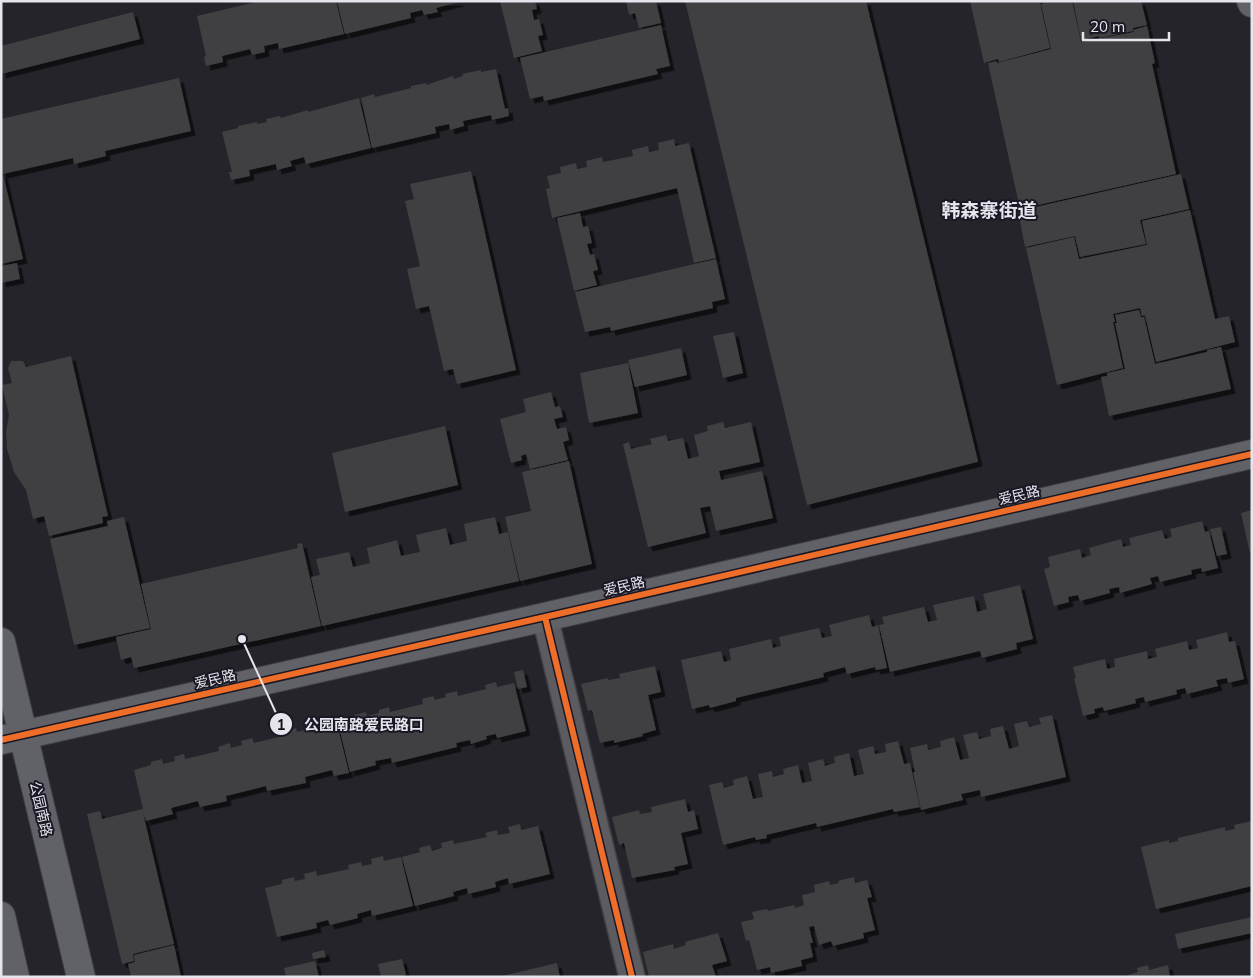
<svg xmlns="http://www.w3.org/2000/svg" width="1253" height="978" font-family="Mulish,'Noto Sans SC',sans-serif">
	<style>
		.building { fill: #413f43; filter: url(#shadow) }
		.lines { fill: none; stroke-linecap: round; stroke-linejoin: round }
		.street-casing { stroke: #424147; stroke-width: 28 }
		.secondary-casing { stroke: #424147; stroke-width: 30 }
		.street { stroke: #5c5b60; stroke-width: 25 }
		.secondary { stroke: #616168; stroke-width: 28 }
		.cycleway-casing { stroke: #1a1824; stroke-width: 9 }
		.cycleway { stroke: #ee6e29; stroke-width: 6 }
		.labels { text-anchor: middle; dominant-baseline: central; stroke-width: 4; stroke-linejoin: round; paint-order: stroke }
		.street-label { font-size: 14px; fill: #e6e5ed; stroke: #1a1824 }
		.district-label { font-size: 19px; font-weight: bold; fill: #e6e5ed; stroke: #1a1824 }
		.leader { fill: none; stroke: #e6e5ed; stroke-width: 2 }
		.callout-dot { fill: #e6e5ed; stroke: #1a1824; stroke-width: 2 }
		.mark-label { font-size: 15px; text-anchor: middle; font-weight: bold; fill: #111 }
		.callout-label { font-size: 15px; text-anchor: middle; font-weight: bold; fill: #e6e5ed; stroke: #1a1824; stroke-width: 4; stroke-linejoin: round; paint-order: stroke }
	</style>
	<defs>
		<filter id="shadow"><feDropShadow dx="4.5" dy="4.5" stdDeviation="0" flood-color="#0009"/></filter>
	</defs>
	<rect width="100%" height="100%" fill="#25242a"/>
	<path class="building" d="M260,1H336L344,34L279,49L278,43L264,46L265,52L252,55L250,49L222,56L223,62L206,66L204,57L206,56L197,16Z
		M337,1H459V2L436,8L438,12L424,15L422,10L410,13L411,18L345,34Z
		M500,1H535L537,9L532,10L534,20L539,19L543,35L538,36L542,51L514,58Z
		M626,1H656L661,23L639,28L635,13L629,15Z
		M685,1H866L978,461L977,462L807,505Z
		M970,1H1041L1042,3H1040L1050,48L999,62L998,59L984,63Z
		M1042,1H1072L1081,42L1134,32L1133,30L1147,26L1155,63L1152,64L1176,174L1020,209L988,63L997,61V63L1051,49L1041,4H1043Z
		M1073,1H1141L1147,25L1133,28V31L1099,38V36L1081,40Z
		M133,12L140,39L1,74V46Z
		M661,25L670,66L656,69L658,74L544,101L543,96L530,99L520,58Z
		M496,69L505,109L508,108L509,116L492,120L491,115L463,121L464,126L450,130L449,124L435,127L436,133L372,148L361,98L374,94L375,97L411,88V86L426,83V85L453,76L454,79L463,76L462,74L481,70V72Z
		M179,78L191,131L105,151L106,156L74,164L73,158L3,174L23,259L1,264V119Z
		M359,98L371,148L306,164L304,157L290,161L292,166L277,170L276,164L249,170L250,176L231,180L229,172H232L222,132L238,128V126L257,122V124L267,122L266,119L280,116L281,118L308,110V112Z
		M674,139L675,146L689,143L716,258L694,263L677,188L552,218L546,189L550,188L547,176L561,173L560,167L576,163L577,169L587,167L586,161L602,157L603,162L633,156L632,150L648,146L649,152L659,150L658,143Z
		M471,171L516,370L457,384L453,369L444,371L429,306L416,309L407,269L420,266L405,201L414,199L410,184Z
		M1181,174L1189,209L1140,220L1146,244L1080,257L1075,236L1025,247L1018,211Z
		M1190,210L1215,319L1229,316L1235,342L1156,362L1145,315L1142,316L1140,308L1113,314L1115,322H1113L1123,368L1057,385L1026,248L1074,237L1079,259L1147,245L1142,221Z
		M580,213L583,227L588,226L592,243L587,244L590,255L594,254L598,270L593,271L597,285L574,291L557,218Z
		M716,259L725,299L712,302L713,308L611,331L610,327L585,332L575,292Z
		M17,263L20,279L1,283V266Z
		M1139,310L1141,317H1144L1155,364L1207,352V350L1221,347L1231,389L1109,416L1101,377L1107,376V373L1125,369L1115,323H1117L1115,315Z
		M734,332L743,373L723,378L713,336Z
		M681,348L687,375L635,387L628,360Z
		M71,356L108,516L102,517L103,523L49,536L44,516L33,519L26,490L14,472L7,449L6,432L9,415L2,385L12,383L8,368L11,361H23L26,367Z
		M628,363L638,413L589,423L580,373Z
		M551,392L555,407L560,406L563,417L554,419L557,429L566,427L569,440L563,442L568,460L530,469L526,454L521,456L522,460L511,463L500,419L526,412L523,399Z
		M723,422L725,428L751,422L760,462L719,471L721,480L762,471L773,518L716,531L710,506L700,508L706,533L648,547L623,444L629,442L631,449L652,444L650,439L666,435L668,441L683,438L688,459L699,456L694,435L708,431L707,426Z
		M445,426L458,485L345,512L332,453Z
		M569,461L592,564L520,581L505,517L531,511L522,472Z
		M1252,510V552L1250,553L1241,513Z
		M124,517L150,628L74,645L50,539L108,526L107,521Z
		M495,517L499,534L508,532L519,581L322,626L311,577L320,575L316,559L349,552L353,567L370,563L367,548L397,540L401,556L420,552L416,535L446,528L450,545L467,541L464,524Z
		M1202,521L1205,532L1209,531L1218,568L1202,572L1201,568L1191,570L1192,574L1160,582L1158,576L1150,578L1152,584L1120,593L1119,587L1109,589L1110,593L1080,601L1078,595L1068,597L1069,602L1054,606L1044,569L1050,567L1048,557L1080,549L1082,558L1091,555L1089,548L1121,539L1123,547L1131,545L1129,538L1162,530L1165,539L1172,537L1170,529Z
		M1221,527L1227,554L1217,556L1210,529Z
		M302,543L321,626L134,668L131,657L121,660L116,637L151,629L141,584L298,548L297,544Z
		M1020,585L1033,639L1016,643L1017,649L982,658L980,651L890,672L879,625L884,624L882,617L924,607L928,622L937,620L933,605L974,596L977,612L987,609L983,594Z
		M869,615L872,627L878,625L887,668L876,670L875,667L847,674L845,667L823,673L824,677L736,698V701L710,708L709,705L692,709L681,660L721,651L724,662L731,660L729,649L771,639L773,648L781,646L779,637L819,628L822,638L832,636L829,625Z
		M1227,632L1229,642L1235,641L1244,679L1228,683L1227,678L1216,680L1218,686L1187,694L1185,688L1176,690L1177,694L1145,702L1144,697L1135,699L1136,703L1104,711L1103,707L1094,709L1095,713L1083,716L1074,678H1076L1073,667L1105,659L1107,669L1115,667L1114,659L1147,651L1148,659L1157,657L1155,649L1187,641L1189,650L1198,648L1196,640Z
		M655,666L661,692L648,695L656,730L642,734L643,736L614,743V740L600,743L592,710L588,711L581,684L608,678V680L620,678L619,674Z
		M523,670L527,687L518,689L514,672Z
		M496,682L497,687L514,683L526,731L497,738L496,734L486,736L487,739L471,744L470,740L456,743L457,747L392,763L391,758L375,761L376,765L350,772L338,723L355,719L354,715L366,712L367,716L379,713V710L389,707L390,712L423,704L422,699L433,696L435,700L446,697L445,694L457,691L458,696L486,689L485,685Z
		M1052,715L1066,777L981,797L980,790L961,794L963,800L921,810L913,772H915L910,748L927,744L928,750L941,747L940,741L954,737L960,760L969,758L963,735L977,732L979,739L991,736L990,729L1003,726L1009,749L1019,746L1014,724L1027,721L1029,727L1041,724L1039,718Z
		M318,720L320,728L337,724L349,773L334,776L332,770L305,777L306,783L267,791L266,786L226,796L227,801L200,807L198,801L171,808L173,814L146,821L143,813L174,944L133,954L134,961L122,964L87,814L100,811L102,819L143,809L134,770L151,765V762L162,759L163,764L175,761L174,757L184,754L185,759L219,751L218,747L230,743L231,748L242,745L241,741L252,738L254,743L287,735L286,731L296,728L297,732L310,729L308,723Z
		M898,741L904,764L910,763L920,807L894,812L893,809L817,827L816,823L766,835L767,838L756,840L755,837L723,845L709,785L722,782L724,788L734,785L733,780L747,776L753,799L763,797L758,774L772,771L773,777L784,774L783,769L798,765L802,783L812,781L808,763L823,759L825,766L835,763L834,757L849,753L854,776L864,774L858,750L873,746L875,754L886,752L885,744Z
		M685,799L688,812L694,810L698,829L681,833L688,864L674,867L675,870L632,878L624,843L619,845L612,817L639,810L640,814L652,812L651,807Z
		M1252,821V886L1156,909L1141,847L1169,840V843L1178,841V838L1225,827V831L1235,829L1234,825Z
		M520,824L521,830L538,826L550,874L509,884L508,878L495,882L496,887L468,894L467,888L453,892L454,896L415,906L402,857L420,852L419,848L430,845L432,851L442,848L441,843L453,840L454,844L487,837L485,833L497,830L498,835L510,833L508,827Z
		M383,856L384,861L401,857L413,906L372,916L371,910L357,914L358,918L330,925L328,920L316,923L317,928L277,937L265,888L282,884V880L294,877L295,881L305,879L304,874L316,871L317,876L349,869L348,865L361,862L362,866L372,864L371,859Z
		M854,877L855,883L867,880L872,897L867,898L875,930L863,933L864,938L833,946L831,941L819,945L814,926L809,927L813,943H810L813,957L801,960L802,966L771,973L770,967L757,970L749,940L746,941L741,922L754,919L752,912L767,909L768,911L794,905L795,908L804,905L802,895L815,892L814,885L829,881L830,885L839,883L838,881Z
		M1252,917V933L1178,949L1175,934Z
		M718,933L727,961L712,965L716,977H649L643,952L673,944L674,949L686,945L685,942Z
		M174,945L181,977H131L128,964L135,962L134,955Z
		M324,950L326,957L313,959L312,953Z
		M402,959L406,975L401,977H381L378,964Z
		M315,961L319,977H286L284,968Z
		M557,963L560,977H502V976Z
		M1148,965L1149,970L1168,965L1170,977H1122L1138,972L1137,968Z"/>
	<g class="lines">
		<g class="street-casing">
			<path id="street" d="M545,617L632,977"/>
		</g>
		<g class="secondary-casing">
			<path id="secondary" d="M1251,1L1252,3
				M1,642L81,977
				M1,740L545,617L1252,454
				M1,916L15,977"/>
		</g>
		<use href="#street" class="street"/>
		<use href="#secondary" class="secondary"/>
		<g class="cycleway-casing">
			<path id="cycleway" d="M545,617L632,977
				M1,740L545,617L1252,454"/>
		</g>
		<use href="#cycleway" class="cycleway"/>
	</g>
	<g class="labels">
		<g class="street-label">
			<text transform="translate(1019 495) rotate(-13)">爱民路</text>
			<text transform="translate(624 586) rotate(-13)">爱民路</text>
			<text transform="translate(215 679) rotate(-13)">爱民路</text>
			<text transform="translate(41 809) rotate(77)">公园南路</text>
		</g>
		<g class="district-label">
			<text x="989" y="210">韩森寨街道</text>
		</g>
	</g>
	<path class="leader" d="M242 639L281 724"/>
	<g class="callout-dot">
		<circle cx="242" cy="639" r="5"/>
		<circle cx="281" cy="724" r="12"/>
	</g>
	<g class="mark-label">
		<text x="281" y="730">1</text>
	</g>
	<g class="callout-label">
		<text x="364" y="730">公园南路爱民路口</text>
	</g>
	<rect width="1253" height="978" fill="none" stroke="#e6e5ed" stroke-width="5"/>
	<path d="M1083 32v8h86v-8" fill="none" stroke="#e6e5ed" stroke-width="2.5"/>
	<text x="1090" y="32" font-size="15" fill="#e6e5ed" stroke="#1a1824" stroke-width="4" paint-order="stroke">20 m</text>
</svg>
